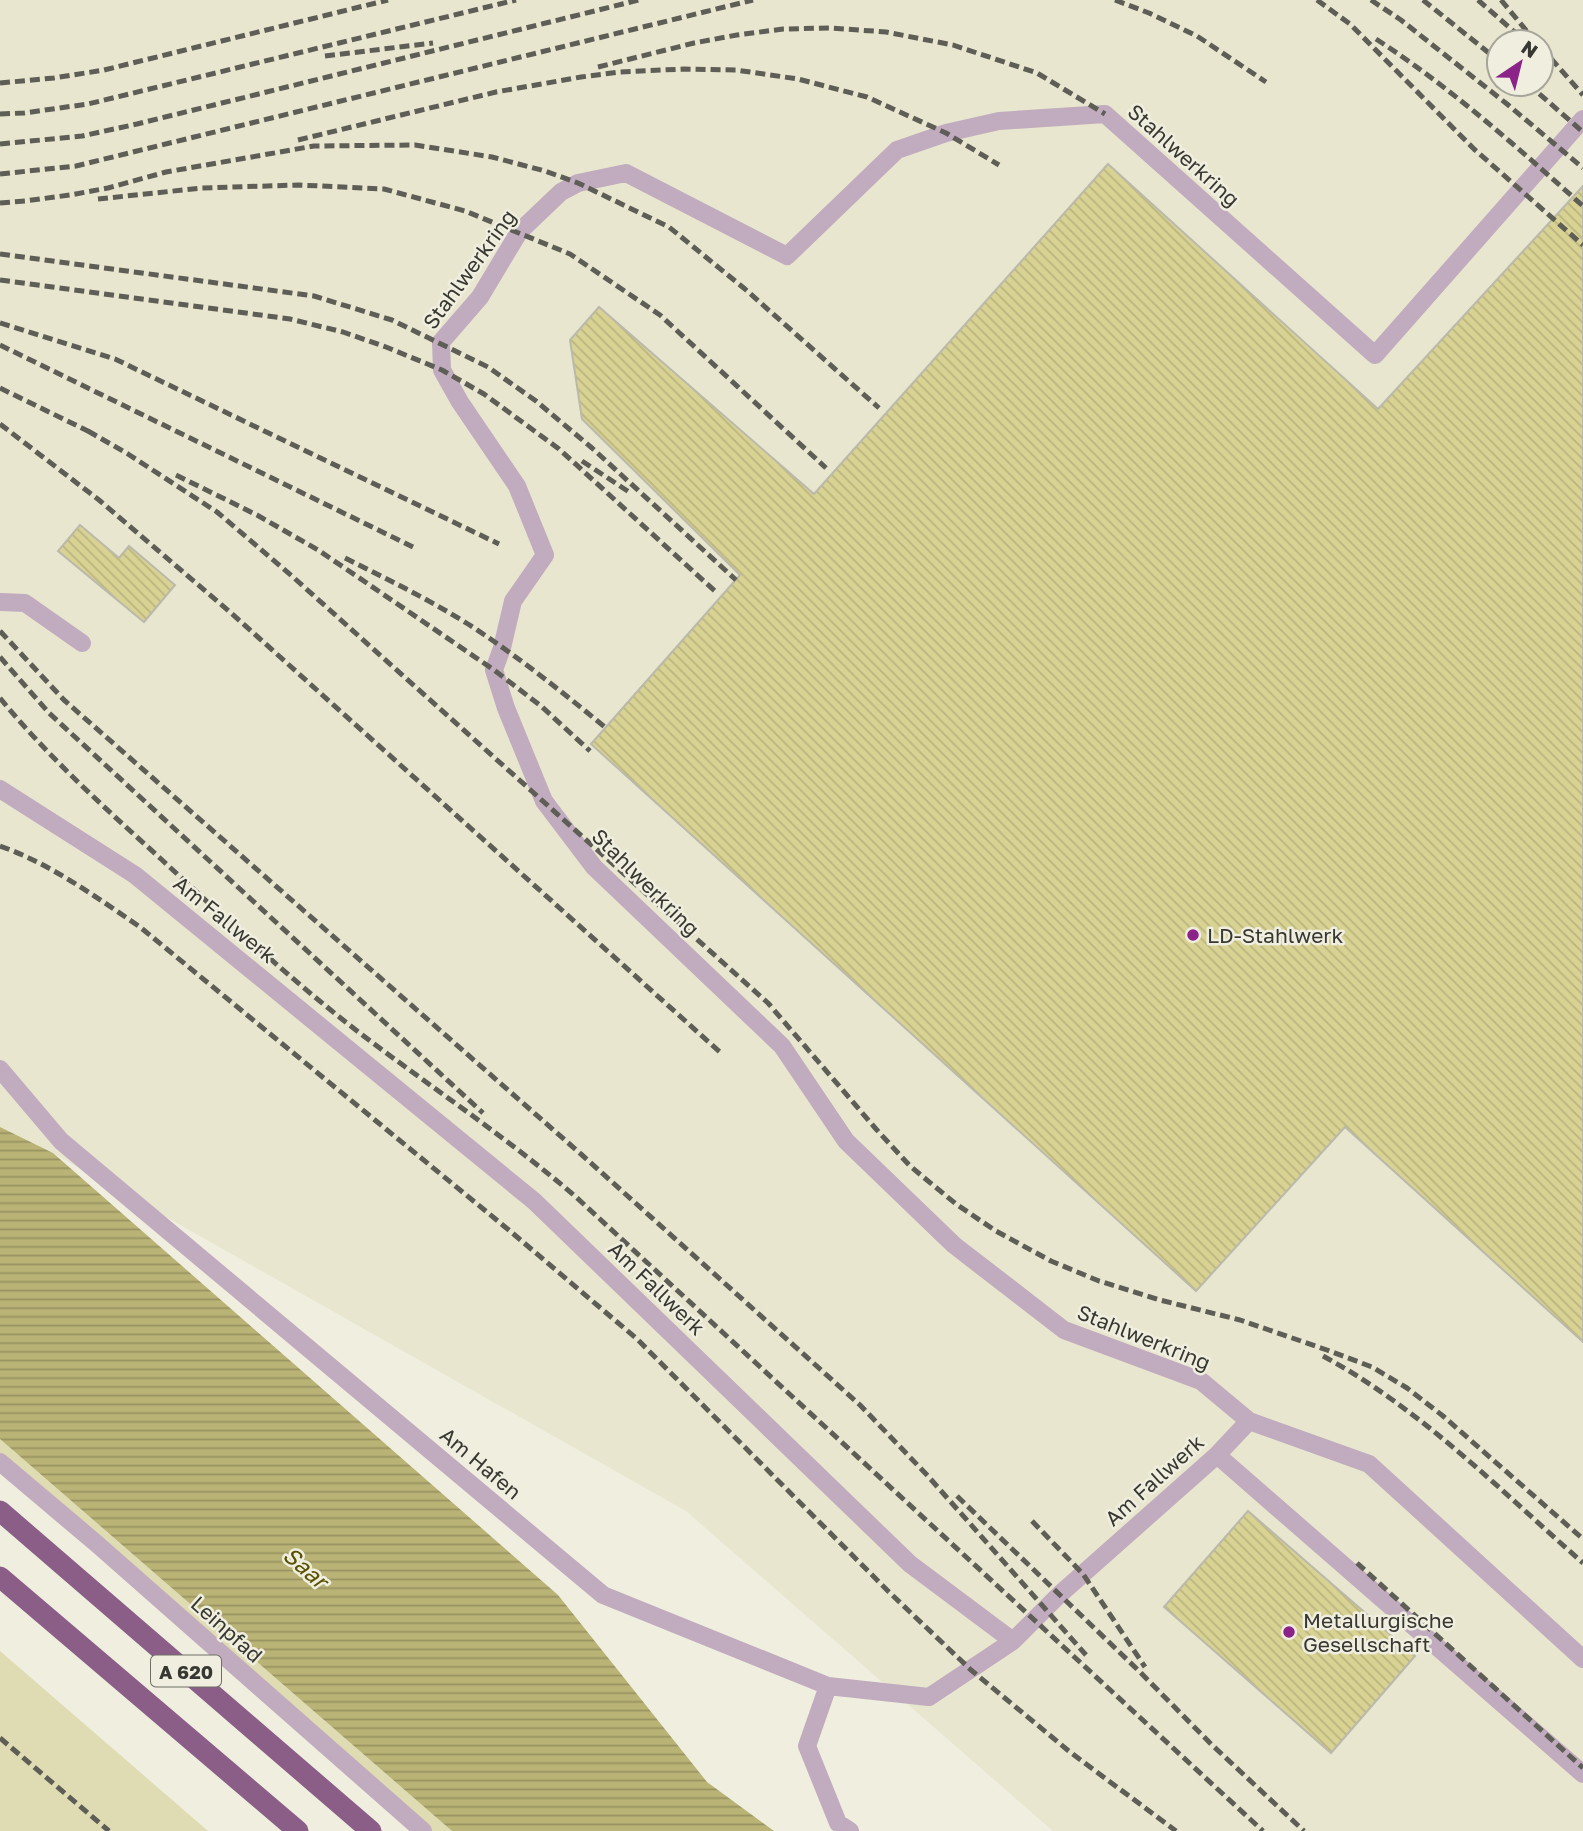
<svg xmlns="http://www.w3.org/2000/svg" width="1583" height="1831" font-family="'Golos Text',sans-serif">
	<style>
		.built { fill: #e8e6cf; fill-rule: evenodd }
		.green { fill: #dfdbb2 }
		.water { fill: url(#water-rules) }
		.building { fill: url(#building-back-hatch); stroke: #bab9ab; stroke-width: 2 }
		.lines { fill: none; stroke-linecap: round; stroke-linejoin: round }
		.service { stroke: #c1abbe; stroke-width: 18 }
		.motorway { stroke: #8a5e87; stroke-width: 21 }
		.rail { stroke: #5e5d56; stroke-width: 5; stroke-dasharray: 10 5; stroke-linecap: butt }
		.poi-dot { fill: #8b2389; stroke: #efeedf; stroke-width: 2.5 }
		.labels { text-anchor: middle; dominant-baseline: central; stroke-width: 5; stroke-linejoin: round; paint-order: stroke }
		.shield { fill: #efeedf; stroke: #6f6f66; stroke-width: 2 }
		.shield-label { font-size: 19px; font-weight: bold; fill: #383832 }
		.street-label { font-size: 21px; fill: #383832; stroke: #efeedf }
		.poi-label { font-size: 21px; fill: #383832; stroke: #efeedf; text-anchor: start }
		.water-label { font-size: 23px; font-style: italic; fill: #595102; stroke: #efeedf }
	</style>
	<defs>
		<pattern id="water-rules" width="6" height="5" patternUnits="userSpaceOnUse" patternTransform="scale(1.75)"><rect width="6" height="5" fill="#bab376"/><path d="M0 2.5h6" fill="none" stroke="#989361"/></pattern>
		<pattern id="building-back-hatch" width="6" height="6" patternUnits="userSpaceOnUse" patternTransform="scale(1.75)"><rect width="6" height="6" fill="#d8d293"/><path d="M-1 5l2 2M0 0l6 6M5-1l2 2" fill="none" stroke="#bab57f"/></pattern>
	</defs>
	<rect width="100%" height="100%" fill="#efeedf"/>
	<path class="built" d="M0,0H1583V1831H1053L686,1511L53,1153L0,1127ZM1499,42H1541V84H1499Z"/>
	<path class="green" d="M0,1439L452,1831H428L0,1456Z
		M0,1651L208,1831H0Z"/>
	<path class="water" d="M0,1127L53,1153L558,1595L707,1782L774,1831H452L0,1439Z"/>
	<path class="building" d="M1108,164L1378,409L1583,186V1342L1345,1127L1196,1291L591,744L740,575L582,419L570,340L599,307L814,494Z
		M80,525L119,558L129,546L175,585L144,622L58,551Z
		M1248,1511L1415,1656L1331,1753L1164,1607Z"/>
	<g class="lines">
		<path class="service" d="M1583,119L1375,355L1105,114L999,121L946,133L897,150L787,256L626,173L578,183L561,192L519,232L480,297L441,342L442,370L460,402L517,486L545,555L513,601L502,648L494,670L506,708L544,801L594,867L782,1046L846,1141L954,1245L1064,1330L1201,1381L1249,1421L1369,1464L1583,1659
			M0,602L25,603L82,643
			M0,789L135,875L534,1201L910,1564L1013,1641L1059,1595L1217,1455L1249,1421
			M0,1069L61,1141L603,1595L828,1686L929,1697L1013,1641
			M1217,1455L1583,1774
			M0,1462L97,1544L423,1831
			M828,1686L807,1746L838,1823L850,1831"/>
		<path class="motorway" d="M0,1511L371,1831
			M0,1577L298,1831"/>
		<path class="rail" d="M1115,0L1149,13L1197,36L1266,82
			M1317,0L1350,24L1474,149L1583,245
			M1371,0L1401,20L1507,104L1583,168
			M1423,0L1499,61
			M1478,0L1526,42
			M1501,0L1530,35
			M1376,39C1450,87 1517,147 1583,206
			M1541,47L1583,95
			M325,56L433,43
			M598,67L694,43L737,35L783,29L831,28L886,32L953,45L1037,73L1105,114
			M0,83L54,78L104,70L388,0
			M1528,84L1583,132
			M0,114L24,113L88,104L516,0
			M298,140L496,92L581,77L620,72L684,69L736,70L798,79L867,97L946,133L999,165
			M0,144L82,136L137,124L639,0
			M0,174L76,166L753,0
			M98,199L202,188L299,185L384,189L465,211L570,254L660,315L826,468
			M0,203L25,201L70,195L108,188L166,172L314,146L415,145L492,157L545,171L578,183L669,227L745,289L879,408
			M0,254L314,296L392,320L488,367L536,401L592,448L736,580
			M0,280L290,319L343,332L386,347L442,370L484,394L559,449L717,593
			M0,323L115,359L499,544
			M0,345L413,547
			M0,388L94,434
			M0,424L99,500L230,612L721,1053
			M88,431L128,454L217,512L293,577L768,1003L876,1129L910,1166L956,1204L996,1231L1051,1261L1099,1281L1160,1300L1240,1320L1327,1350L1372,1367L1407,1388L1443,1416L1583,1539
			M582,461L629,492
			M176,475L257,515L318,550L355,575L494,670L541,706L590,751
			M345,558C387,579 428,599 468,624C516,655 561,691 606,728
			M0,631L64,700L582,1155L860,1405L927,1475L1086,1655
			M0,657L49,713L483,1113
			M0,698C48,757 105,808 161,859C229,922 296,985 369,1040C438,1092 510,1140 576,1197L1263,1831
			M0,846C51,864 96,897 140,927L510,1231L637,1339L889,1592L971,1670L1070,1752L1176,1831
			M1323,1356C1421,1409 1500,1490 1583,1563
			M957,1496L1140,1672L1211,1744L1304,1831
			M1032,1521L1083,1574L1145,1667
			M1357,1563L1583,1768
			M0,1738L109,1831"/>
	</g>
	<g class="poi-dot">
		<circle cx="1193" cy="935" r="7"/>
		<circle cx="1289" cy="1632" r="7"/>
	</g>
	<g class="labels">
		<rect class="shield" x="151" y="1655.5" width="70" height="31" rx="5"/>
		<g class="shield-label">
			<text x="186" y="1671">A 620</text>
		</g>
		<g class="street-label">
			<text transform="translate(1184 155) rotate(42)">Stahlwerkring</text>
			<text transform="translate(469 269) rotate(-54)">Stahlwerkring</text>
			<text transform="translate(646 882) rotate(45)">Stahlwerkring</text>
			<text transform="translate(225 919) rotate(39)">Am Fallwerk</text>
			<text transform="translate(657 1288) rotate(44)">Am Fallwerk</text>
			<text transform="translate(1144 1337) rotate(22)">Stahlwerkring</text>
			<text transform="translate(481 1463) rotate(40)">Am Hafen</text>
			<text transform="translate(1154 1480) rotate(-42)">Am Fallwerk</text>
			<text transform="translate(227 1629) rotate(42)">Leinpfad</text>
		</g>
		<g class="poi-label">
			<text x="1207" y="935">LD-Stahlwerk</text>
			<text x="1303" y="1620">Metallurgische<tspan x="1303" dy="24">Gesellschaft</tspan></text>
		</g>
		<g class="water-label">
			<text transform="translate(306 1567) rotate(41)">Saar</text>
		</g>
	</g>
	<g transform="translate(1520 63) rotate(35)"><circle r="33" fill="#efeedf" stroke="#a6a59a" stroke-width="2"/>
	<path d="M0-5L12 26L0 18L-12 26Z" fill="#8b2389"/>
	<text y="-10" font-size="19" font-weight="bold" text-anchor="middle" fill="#383832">N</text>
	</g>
</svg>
